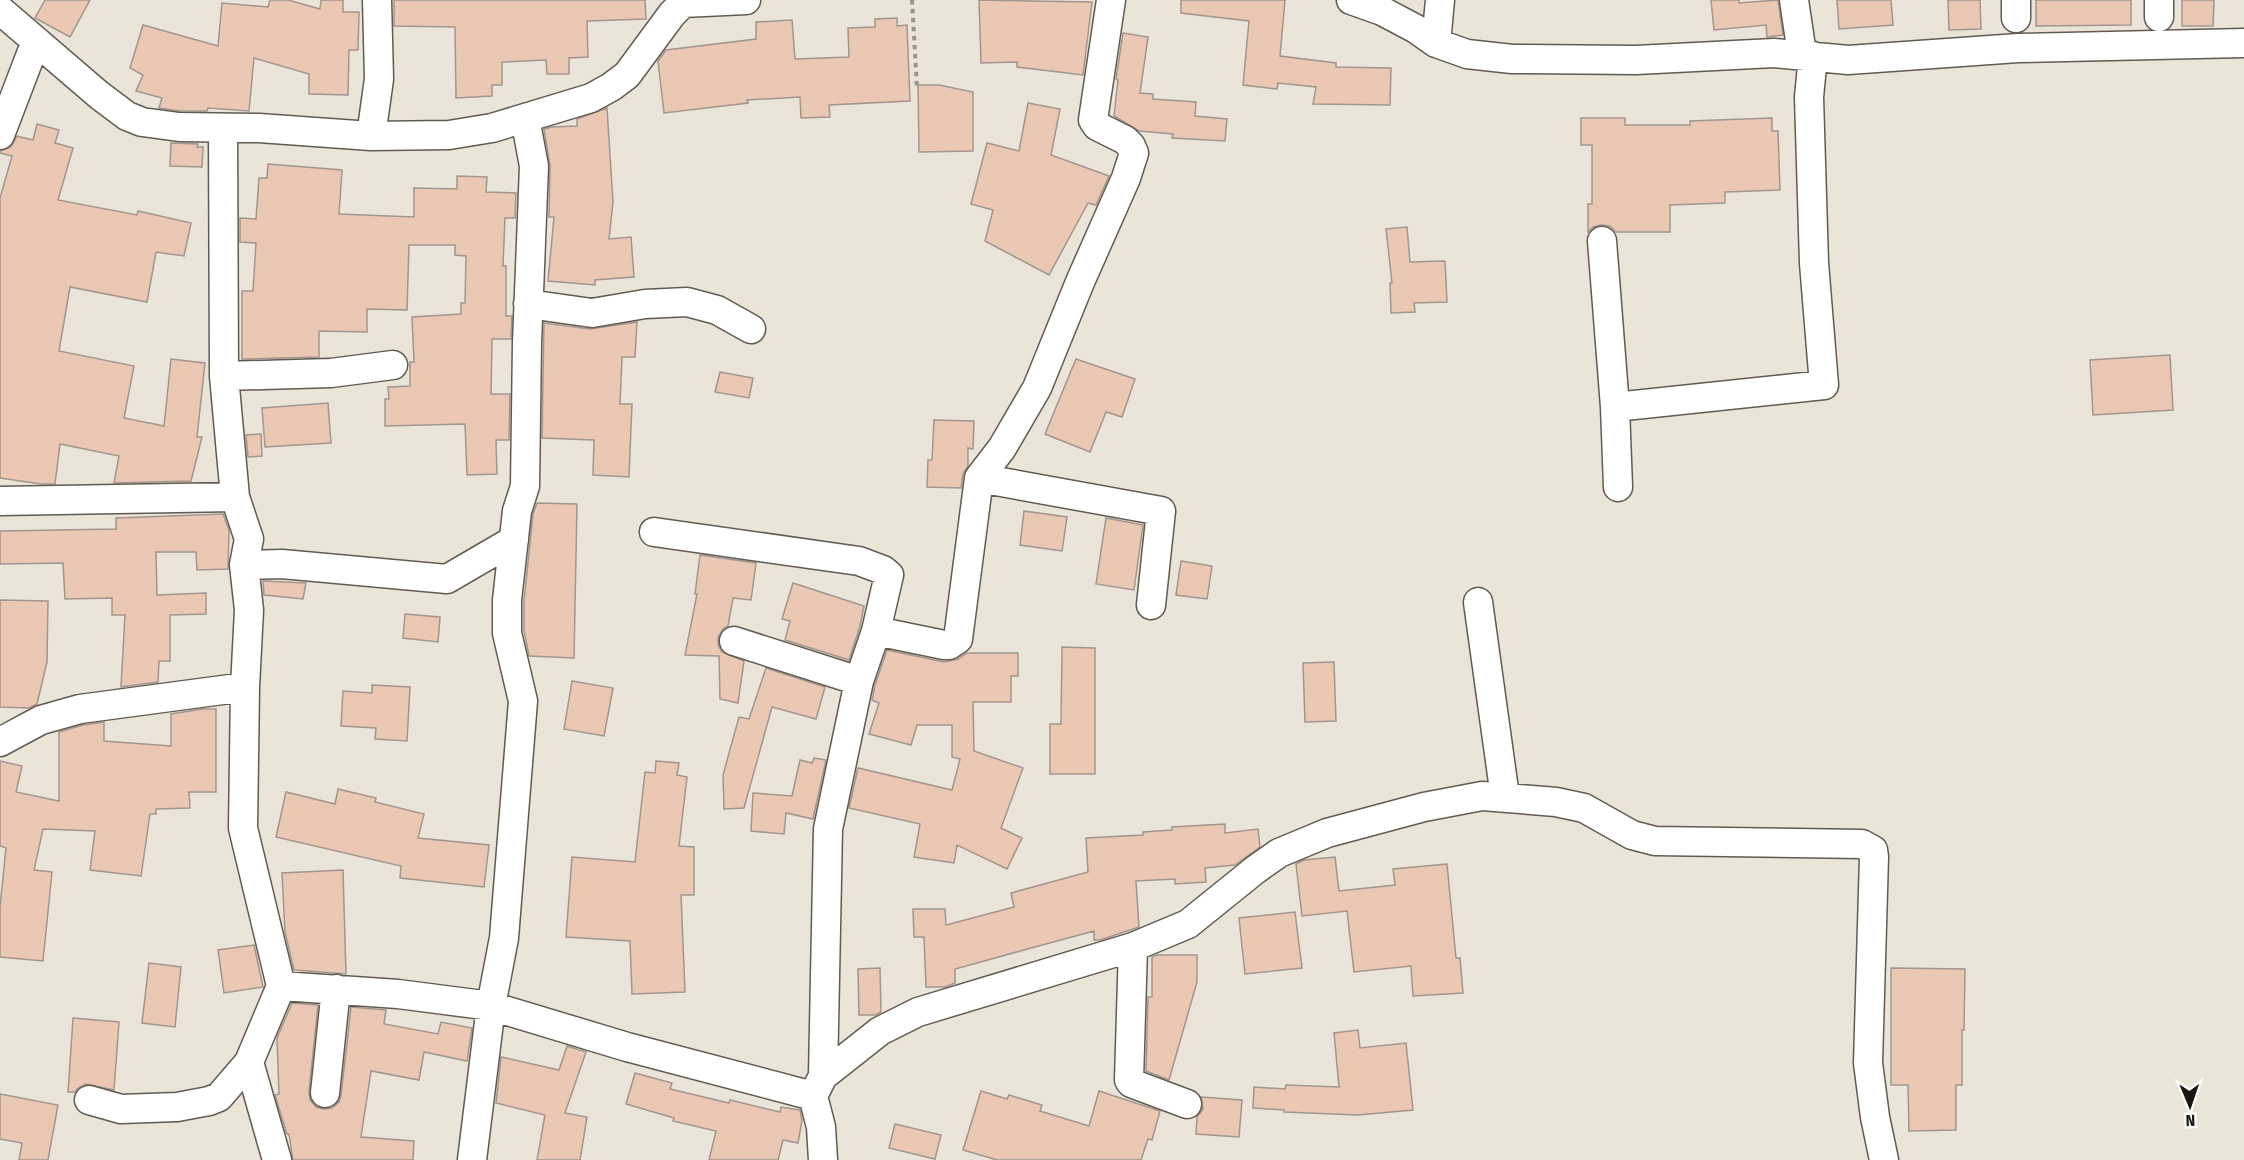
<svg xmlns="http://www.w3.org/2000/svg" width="2244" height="1160" font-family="'Fira Sans Condensed',sans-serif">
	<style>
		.building { fill: #eac8b3; stroke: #a2968f; stroke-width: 1.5 }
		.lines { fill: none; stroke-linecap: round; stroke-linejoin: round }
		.minor-casing { stroke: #615b51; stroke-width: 31 }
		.path { stroke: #9a958c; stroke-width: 4; stroke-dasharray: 4.5 4.5; stroke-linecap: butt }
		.minor { stroke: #fff; stroke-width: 28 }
	</style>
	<rect width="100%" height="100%" fill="#ebe4d8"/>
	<path class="building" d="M45,0H90L70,37L35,18Z
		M270,0H288L320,9L321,0H343V12H359L358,50H349L348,95L309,94V74L254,58L249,111L208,108L207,111H180L159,108L162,98L136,91L143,75L130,68L143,25L218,46L222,3L268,7Z
		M394,0H645L646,19L587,21L588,57L569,58V74H547L546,60L502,62V85H492V96L456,98L455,27L394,26Z
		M979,0L1092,2L1083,75L1017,67V62L981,63Z
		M1181,0H1285L1280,56L1336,63V67L1391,68L1390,105L1313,104L1316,87L1278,83L1277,89L1243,85L1249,21L1181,13Z
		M1711,0H1739V3L1778,0L1783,35L1767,37L1766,25L1714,30Z
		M1837,0H1891L1893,25L1839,29Z
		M1948,0H1980L1981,29L1949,30Z
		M2036,0H2131V25L2036,26Z
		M2182,0H2214L2213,26H2182Z
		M897,18V26L907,25L910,101L829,105L830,117L801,118L800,97L747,100L748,103L664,113L658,61L666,50L756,39V22L792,20L795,59L849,57L848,28L875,27V19Z
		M1123,33L1148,37L1140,93L1153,94V99L1196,102L1195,116L1227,119L1225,141L1172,138L1173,134L1139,131L1114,116L1118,80L1116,79Z
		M918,85H939L973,92V151L919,152Z
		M1028,103L1060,109L1051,155L1109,176L1096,205L1088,203L1049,275L985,241L993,210L971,204L987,143L1019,151Z
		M607,108L613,202L609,239L631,237L634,277L595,280V285L548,281L554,217H549L550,166L544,129L552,127L577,126V119Z
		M1581,118H1625V125H1690V121L1772,118V131H1778L1780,190L1725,192V203L1670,205V232H1616L1610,226L1601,225L1593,227L1588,232V204H1592V145H1581Z
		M37,124L59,130L55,143L73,148L58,200L137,215L138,211L191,223L184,256L156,252L147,302L70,287L59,351L134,366L124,418L164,426L171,359L205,363L197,437H202L191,481L114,483L119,456L60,444L55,484H41L0,478V198L12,156L0,153V151L11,147L17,136L33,140Z
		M171,143L198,144L197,147H203L202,167L170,166Z
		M268,164L342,170L339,214L414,217V188L457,189V176L487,177L486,192L516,193L515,218H505L503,266H506V316H512L511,339H492L491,394H510L509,440H496L497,474L467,475L465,424L385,426V399H389L388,387L410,386V362H414L412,317L461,314V303H465L466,256L455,255V245H409L407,310L367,309V332L319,331V357L242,359V291H253L256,243L240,242V218L256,219L259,178H267Z
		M1407,227L1410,262L1445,261L1447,302L1414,303L1415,312L1391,313L1390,283H1392L1386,229Z
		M637,322L635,357H622L620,404H632L629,477L593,475L594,440L542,438L544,323L590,329Z
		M2170,355L2173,410L2093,415L2090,360Z
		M1076,359L1135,379L1122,417L1106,412L1090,452L1045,434Z
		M720,372L753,378L749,398L715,392Z
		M328,403L331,443L265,447L262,408Z
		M934,420L974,421L973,449L968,448V466L963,474L961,488L927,487L928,460H932Z
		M261,434L262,456L248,457L246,435Z
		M537,503L577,504L574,658L529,656L524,631V601L533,514Z
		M1024,511L1067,517L1062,551L1020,545Z
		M223,514L229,530L228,569L197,570L196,552H156L157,595L206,593V614L170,615V661H159L158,682L121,687L125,615H112V598L65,599L63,563L0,564V531L116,529V518Z
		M1106,518L1143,525L1134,590L1096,584Z
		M700,555L756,563L751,600L733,598L728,626L723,629L718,637V645L722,652L744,661L738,703L720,699L719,656L685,655L697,594H695Z
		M1181,561L1212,566L1207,599L1176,595Z
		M263,581L306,583L303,599L264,595Z
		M793,583L864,606L860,626L849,660L785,640L790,621L782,619Z
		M0,600L48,601L47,662L37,704L29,708L0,707Z
		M405,614L440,617L438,642L403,638Z
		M1062,647L1095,648V774H1050V724H1061Z
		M887,650L944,662L958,659L967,653H1018V676H1011V702H973L974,751L1023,768L1001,828L1022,838L1007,869L957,845L954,863L914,857L920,824L849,808L858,768L952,790L960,759L952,757V725H917L911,745L869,734L879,703L872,700L875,685Z
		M1334,662L1336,721L1305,722L1303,663Z
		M766,668L825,687L816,719L772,707L744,808L724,809L723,775L739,717L749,719Z
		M572,681L613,688L604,736L564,729Z
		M372,685L410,687L407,741L375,739L376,728L341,726L343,691L372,693Z
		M203,709H216V792H189L190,808L156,809V814H150L141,876L90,870L95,831L43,829L34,870L52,872L43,961L0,957V907L6,848L0,846V761L22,766L16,792L59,801V732L83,725L104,722V741L171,746V714Z
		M814,758L826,760L813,819L786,813L784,834L751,831L753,793L792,796L800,760L812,763Z
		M656,761L679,763L677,775L687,777L679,846L694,847V895H681L685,992L632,994L630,941L566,937L572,857L635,862L645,772L655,773Z
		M338,789L376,798L375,802L424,814L418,838L489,845L484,887L400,878L401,866L276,837L286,792L335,804Z
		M1225,824V833L1258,829L1260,847L1235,865L1205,868L1206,882L1175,884V879L1136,881L1139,927L1100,940H1094V931L1024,950L955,969V983L945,987H926L924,937H914L913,909H945L946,925L1014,907L1011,893L1088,872L1086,838L1143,835V832L1172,830V827Z
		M1335,857L1339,891L1395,885L1393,869L1447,864L1456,958H1460L1463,993L1413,996L1411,966L1354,972L1347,911L1302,916L1296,864L1304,860Z
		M343,870L346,974L294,970L285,932L282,873Z
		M1295,912L1302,968L1245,974L1239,918Z
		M254,945L263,987L224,993L218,950Z
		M1157,955H1197V982L1169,1080L1146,1071L1148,997H1152V957Z
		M149,963L181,967L175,1027L142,1023Z
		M880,968L881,1012L875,1015H859L858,969Z
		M1891,968L1965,969L1964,1030H1962V1085H1956V1130L1909,1131L1908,1085H1891Z
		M292,1003L318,1005L309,1092L310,1100L316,1107L323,1109L332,1108L339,1102L341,1095L351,1007L386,1010L384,1024L438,1034L441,1022L472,1028L467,1061L424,1052L419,1080L371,1071L361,1137L414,1141L413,1160H293L289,1134H287L275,1095L279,1094L277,1038Z
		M73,1018L119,1022L114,1090L86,1084L78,1088L75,1092H68Z
		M1358,1030L1360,1048L1406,1043L1413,1110L1358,1115L1284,1112V1110L1253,1108L1254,1087L1285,1089L1286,1085L1339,1087L1334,1033Z
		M567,1046L586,1052L565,1113L587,1117L580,1160H537L545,1115L496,1103L501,1057L559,1070Z
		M635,1073L672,1083L670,1089L729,1103L730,1100L780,1112L781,1107L800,1110L802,1120L798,1143L783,1140L778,1160H709L716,1131L673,1121L674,1118L626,1104Z
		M981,1091L1007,1099L1009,1095L1042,1105L1040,1111L1089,1126L1099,1091L1160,1111L1152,1140L1148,1139L1141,1160H997L963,1150Z
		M0,1094L58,1105L48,1160H19L22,1143L0,1139Z
		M1201,1097L1242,1100L1239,1137L1196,1134L1197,1117L1203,1109Z
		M895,1124L941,1135L935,1159L889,1148Z"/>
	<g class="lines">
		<g class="minor-casing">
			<path id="minor" d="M1351,0L1382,11L1416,29L1436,43L1467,54L1512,59L1636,60L1774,53L1848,60L2018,48L2244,43
				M1794,0L1802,54
				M2016,0V18
				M0,10L99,95L127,116L142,122L179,127L259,128L371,136L449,135L492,128L591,98L611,87L627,75L672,14L683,3L746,0
				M2159,17V0
				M1436,43L1440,0
				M223,128L224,376L235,497
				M0,135L36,41
				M371,136L379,79L377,0
				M1602,241L1615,407L1824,385L1814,263L1809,97L1813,56
				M528,304L592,313L645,304L687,302L717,310L751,329
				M224,376L331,373L393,365
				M1615,407L1618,487
				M979,478L1161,511L1151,605
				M0,501L235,497L249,539L244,565L249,610L245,687L243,828L281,986
				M654,532L859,561L883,570L889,575L876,631
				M244,565L282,564L447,579L514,540
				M1478,602L1505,797
				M734,641L859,681
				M0,742L41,720L80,709L245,687
				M1133,947L1129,1080L1131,1083L1187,1104
				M249,1062L277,1160
				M823,1076L828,829L859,681L876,631L944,645H949L958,639L979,478L1002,448L1037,388L1080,282L1126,178L1134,153L1131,146L1125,140L1097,126L1093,120L1111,0
				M325,1093L336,989
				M813,1096L823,1076L880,1031L918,1012L1133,947L1188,924L1255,870L1279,853L1327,833L1424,807L1482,796L1556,802L1584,808L1632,835L1655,841L1862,844L1873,850L1874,857L1868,1063L1875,1117L1884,1160
				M89,1100L121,1109L177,1107L209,1101L219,1097L249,1062L281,986L398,994L491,1006L627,1047L813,1096L821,1127L823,1160
				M472,1160L491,1006L504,938L523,701L507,633V600L517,511L525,486L527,343L534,166L525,118"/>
		</g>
		<path class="path" d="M912,0L917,88"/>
		<use href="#minor" class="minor"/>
	</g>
	<g transform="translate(2190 1106) rotate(178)" stroke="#ffffff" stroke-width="4.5" paint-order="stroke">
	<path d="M0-4.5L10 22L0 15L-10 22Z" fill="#1a1713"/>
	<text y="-9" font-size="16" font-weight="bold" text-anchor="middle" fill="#1a1713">N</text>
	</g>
</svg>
